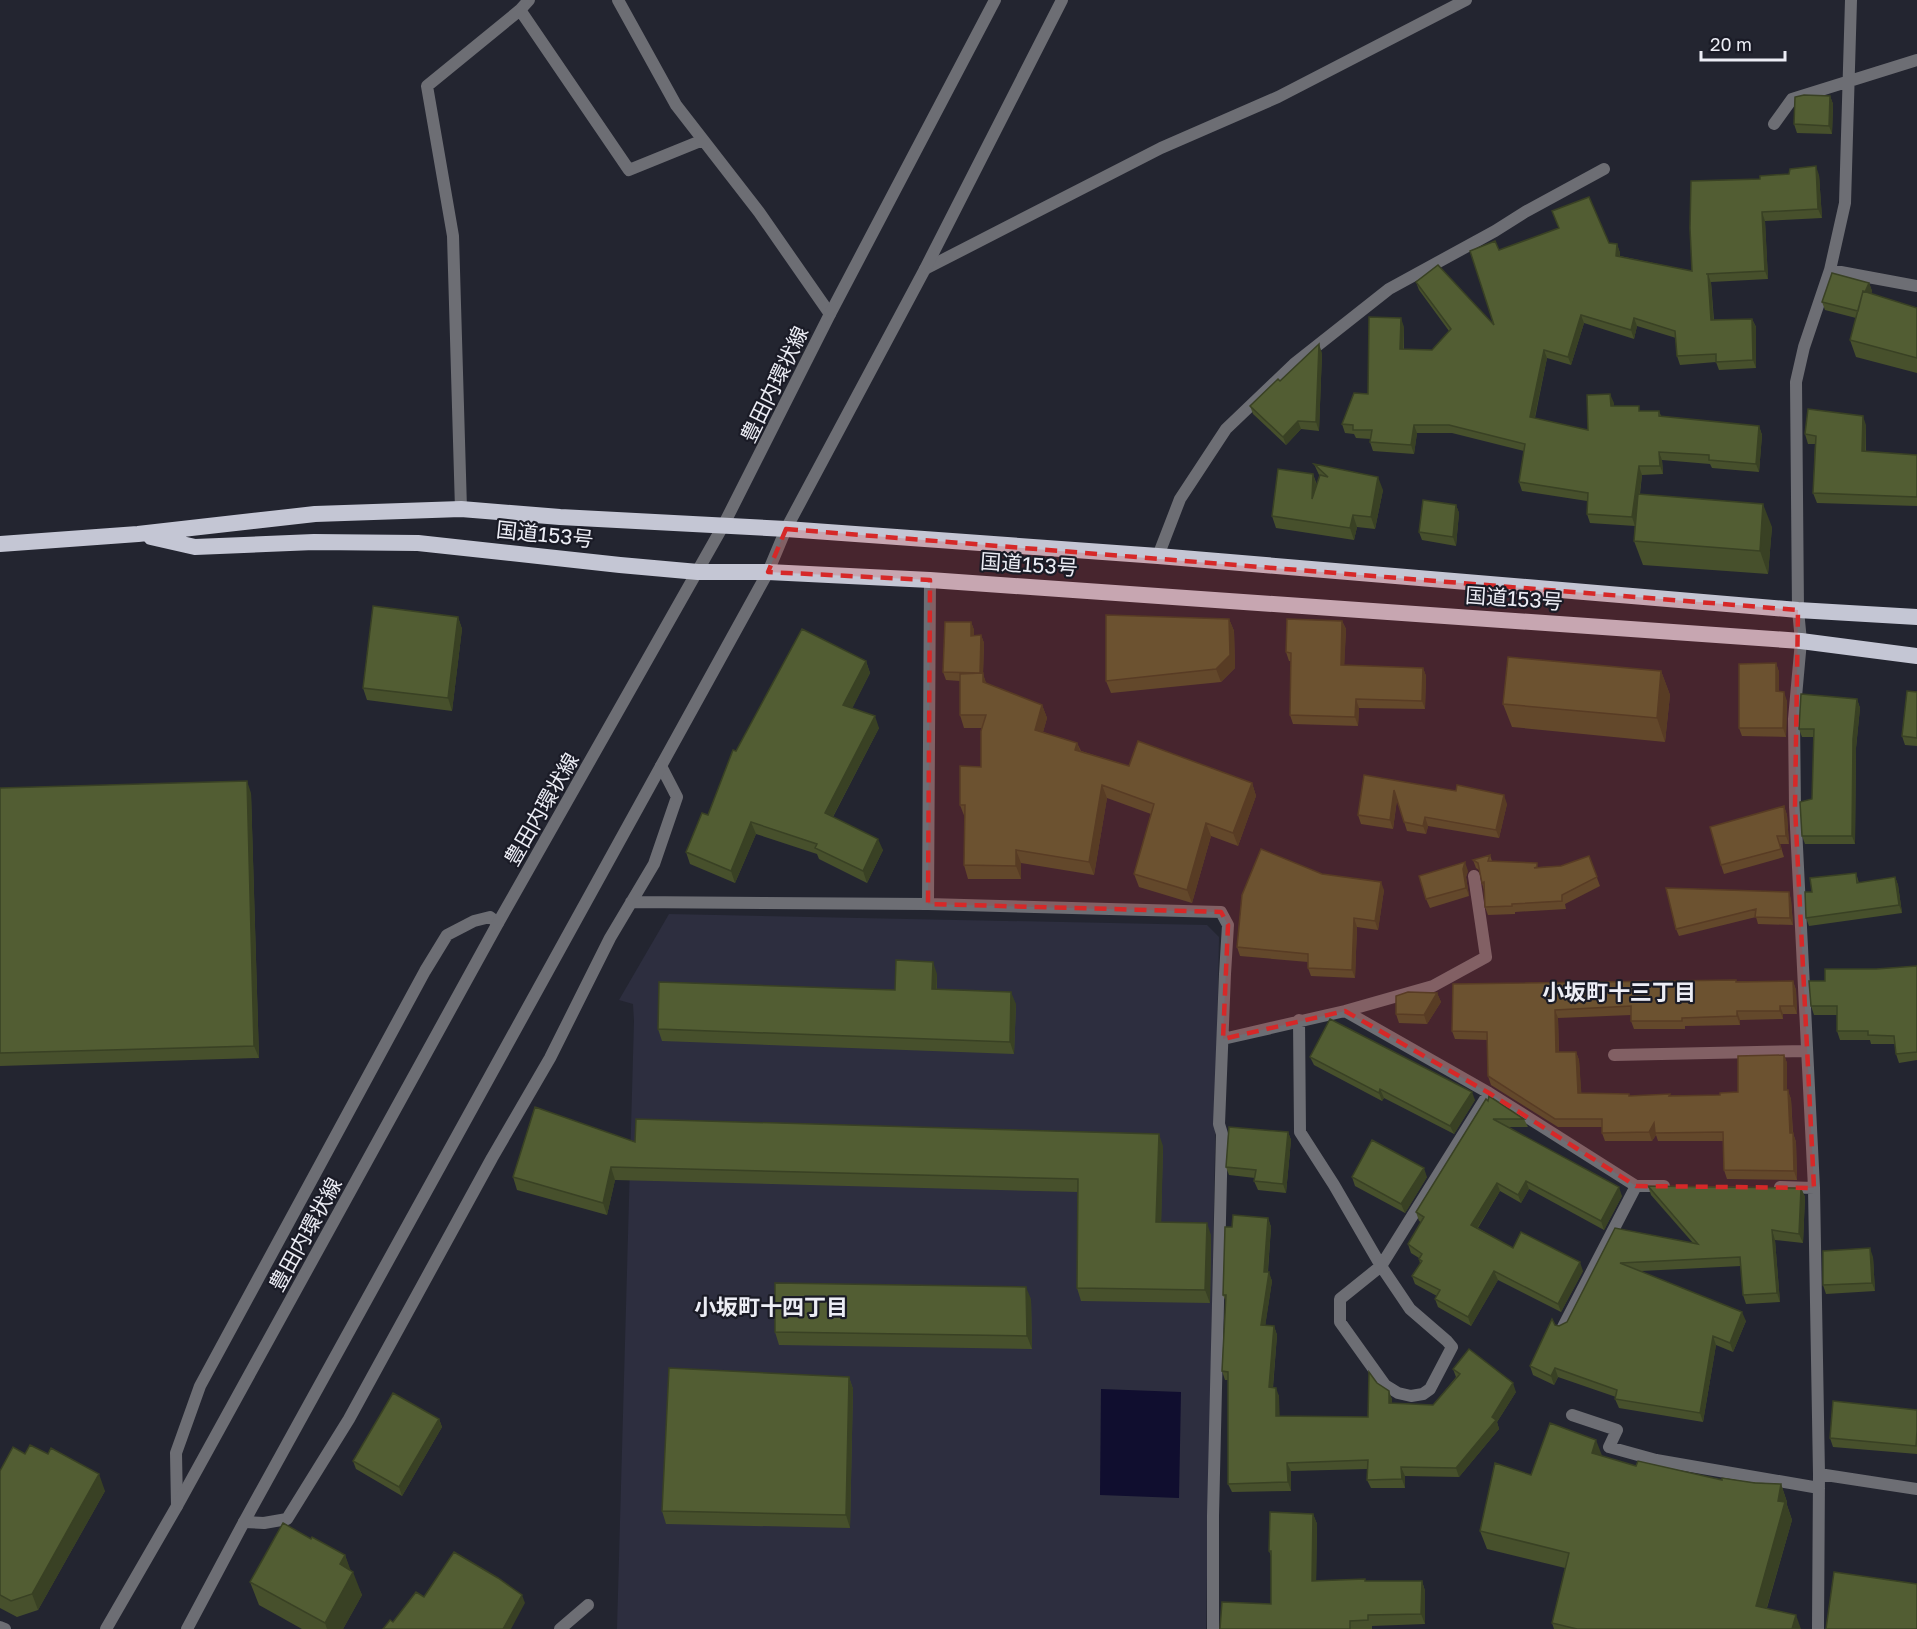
<svg xmlns="http://www.w3.org/2000/svg" width="1917" height="1629" font-family="'Golos Text','Noto Sans JP',sans-serif">
	<style>
		.built { fill: #2d2e3f }
		.water { fill: #100e2f }
		.lines { fill: none; stroke-linecap: round; stroke-linejoin: round }
		.minor { stroke: #6d6e74; stroke-width: 12 }
		.tertiary { stroke: #6d6e74; stroke-width: 12 }
		.trunk { stroke: #c4c6d4; stroke-width: 16 }
		.wall { fill: #47502c }
		.shaded-wall { fill: #394124 }
		.building { fill: #525d33; stroke: #394124; stroke-width: 1.5 }
		.marked { fill: #d62828; fill-opacity: 0.2; stroke: #d62828; stroke-width: 4.5; stroke-dasharray: 12 8; stroke-linejoin: round }
		.labels { text-anchor: middle; dominant-baseline: central; stroke-width: 4.5; stroke-linejoin: round; paint-order: stroke }
		.street-label { font-size: 21px; fill: #ecedf5; stroke: #1a1b26 }
		.neighbourhood-label { font-size: 22px; font-weight: bold; fill: #ecedf5; stroke: #1a1b26 }
	</style>
	<rect width="100%" height="100%" fill="#232530"/>
	<path class="built" d="M669,914L1207,925L1219,937L1206,1629H617L634,1021L633,1004L619,1000Z"/>
	<path class="water" d="M1101,1389L1181,1392L1179,1498L1100,1495Z"/>
	<g class="lines">
		<path class="minor" d="M529,0L520,10L629,170L703,140
			M618,0L676,105L759,212L830,314
			M1774,124L1792,99L1917,60
			M925,269L1161,148L1278,97L1466,0
			M1830,270L1917,286
			M461,509L453,236L427,86L520,10
			M1158,556L1180,499L1226,429L1294,364L1389,289L1495,231L1525,212L1604,169
			M930,580L928,904L1221,912L1228,925L1225,974L1219,1124L1222,1134L1213,1516V1629
			M631,902L928,904
			M1345,1011L1489,1093L1636,1186H1664
			M1299,1020L1300,1132L1334,1185L1381,1266L1410,1309L1447,1341L1452,1347L1430,1389L1423,1394L1411,1396L1398,1393L1385,1385L1340,1322V1299L1381,1266L1489,1093
			M1223,1039L1345,1011L1433,986L1486,957L1474,876
			M1614,1055L1807,1051
			M1780,1187L1814,1188
			M1563,1327L1636,1186
			M1572,1415L1617,1430L1609,1447L1656,1460L1819,1488
			M1819,1474L1917,1489
			M177,1506L176,1453L200,1386L425,971L447,935L474,921L490,917L498,923
			M244,1522L264,1523L287,1519L349,1419L492,1158L550,1058L610,938L654,864L677,797L661,766
			M0,1627L5,1629
			M560,1629L588,1605
			M1818,1629L1819,1474L1814,1188L1795,807L1794,719L1801,641L1798,610L1796,382L1804,347L1830,270L1845,203L1851,0"/>
		<path class="tertiary" d="M106,1629L177,1506L498,923L723,526L830,314L995,0
			M187,1629L244,1522L768,572L786,529L925,269L1062,0"/>
		<path class="trunk" d="M151,537L195,547L314,542L418,543L620,565L698,572H768L930,580L1801,641L1917,656
			M0,544L138,534L315,514L461,509L560,517L786,529L1158,556L1798,610L1917,617"/>
	</g>
	<path class="wall" d="M1830,96L1833,104L1832,134L1797,133L1794,124Z
		M1819,175L1822,218L1765,221L1768,279L1711,282L1714,320L1752,319L1756,327V368L1719,370L1716,362L1680,365L1677,356L1676,338L1637,326L1634,339L1584,323L1571,365L1547,358L1535,418L1588,430L1614,403V406L1641,411H1659L1661,416L1759,426L1762,435L1759,472L1712,468L1710,464L1662,460L1663,474L1642,475L1640,494L1772,527L1768,574L1643,565L1634,541L1635,526L1590,523L1587,514V501L1522,491L1519,482L1524,451L1452,433H1417L1414,454L1373,451L1370,442L1371,439L1356,438L1354,434L1345,433L1342,424L1368,394L1404,327V349L1432,350L1449,331L1419,290L1416,282L1494,325L1499,250L1609,243L1617,244L1620,253V256L1692,271L1760,179Z
		M1869,283L1872,291L1871,294L1917,308V373L1856,357L1850,340L1856,318L1825,310L1822,302Z
		M1322,353L1319,431L1301,429L1286,445L1253,414L1250,406L1280,381Z
		M1866,425V452L1917,455V506L1817,503L1813,493L1815,444H1808L1805,434Z
		M1314,464L1383,490L1375,529L1357,527L1354,540L1276,528L1272,516L1313,474L1317,485L1320,477Z
		M1456,505L1459,513L1456,546L1422,540L1419,532Z
		M458,617L462,629L452,711L367,700L363,688Z
		M1229,619L1234,631L1235,668L1221,682L1111,693L1106,681Z
		M1342,621L1346,629L1344,665L1423,668L1426,676L1425,709L1359,708L1358,726L1293,724L1290,715L1291,661H1289L1286,652Z
		M971,622L974,630V635H981L984,643L983,674L986,683L1042,705L1047,718L1043,732L1077,743L1081,751L1129,766L1252,783L1256,796L1238,846L1211,836L1192,903L1139,887L1134,874L1151,814L1107,798L1094,875L1021,863V879H968L964,865L965,818L960,805L981,767L982,728H964L960,715V681L946,680L943,672Z
		M866,661L870,673L852,708L879,728L833,817L883,850L867,883L819,859L817,854L756,834L735,883L690,864L686,852L708,815L736,751Z
		M1776,663L1779,672V692L1787,701L1786,737L1742,736L1739,728Z
		M1661,671L1670,695L1665,742L1512,727L1503,704Z
		M1917,692V746L1905,745L1902,736Z
		M1857,699L1860,708L1856,748L1855,844H1805L1802,836L1812,799L1814,737H1802L1799,729Z
		M1364,775L1507,804L1499,838L1428,826L1426,834L1407,831L1397,800L1393,829L1361,824L1358,815Z
		M0,788L251,793L259,1058L0,1066Z
		M1784,806L1787,815L1789,844H1780L1784,857L1724,874L1721,865Z
		M1490,855L1492,861L1538,867L1561,866L1589,856L1600,886L1565,904L1566,909L1515,912V914L1488,915L1485,907L1484,890L1482,883L1479,870L1476,868L1473,860Z
		M1468,871L1466,877L1469,896L1430,908L1426,899Z
		M1856,873L1859,883L1895,877L1898,885L1902,913L1809,926L1806,918L1812,892Z
		M1322,874L1384,890L1378,930L1357,927L1355,978L1311,976L1308,968V962L1240,956L1237,947Z
		M1789,892L1791,900L1793,925L1758,924L1756,917L1679,936L1676,929Z
		M1917,966V1060L1899,1063L1896,1054L1895,1044H1871L1870,1040H1840L1837,1031V1015H1814L1811,1006L1825,981L1876,969Z
		M937,974V989L1016,1004L1014,1054L662,1041L658,1029L895,990Z
		M1793,981L1796,990L1797,1014H1783V1019L1740,1020V1025L1685,1026V1029H1634L1631,1021V1015L1558,1018L1559,1052H1576L1579,1060L1581,1093L1629,1096L1720,1095L1738,1092L1784,1055L1787,1063V1090L1791,1099L1793,1133L1796,1142L1797,1180L1727,1179L1724,1170L1723,1141H1658L1656,1135L1652,1141H1605L1602,1133V1127H1558L1491,1085L1488,1076L1487,1040L1455,1039L1452,1031L1453,984Z
		M1437,993L1441,1002L1427,1024L1399,1023L1396,1014Z
		M1310,1057L1475,1100L1454,1134L1384,1098L1382,1101L1314,1065Z
		M1486,1099L1524,1119L1528,1127H1509L1622,1196L1604,1230L1529,1189L1521,1203L1500,1191L1478,1228L1513,1248L1583,1271L1561,1312L1498,1280L1471,1326L1438,1307L1435,1299L1437,1296L1415,1284L1412,1276L1420,1264L1419,1258L1411,1253L1408,1244L1421,1222L1419,1221L1416,1212Z
		M1288,1132L1291,1140L1286,1193L1258,1190L1254,1181L1255,1178L1229,1175L1226,1167Z
		M635,1142L1163,1146L1161,1222L1211,1235L1210,1303L1081,1301L1077,1288L1078,1192L615,1180L607,1215L517,1190L513,1177Z
		M1352,1177H1427L1405,1213L1355,1186Z
		M1648,1186L1801,1188L1805,1197L1803,1243L1775,1240L1780,1302L1746,1304L1743,1295L1741,1266L1641,1271L1746,1321L1733,1352L1716,1345L1703,1422L1619,1408L1615,1399L1616,1397L1558,1377L1554,1385L1533,1375L1530,1366L1555,1325L1559,1326L1567,1322L1615,1228L1693,1243L1651,1195Z
		M1268,1218L1271,1227L1268,1272L1272,1281L1265,1326H1274L1277,1335L1273,1388L1279,1396V1416L1368,1417L1377,1383L1392,1399V1403L1433,1405L1456,1377L1453,1369L1516,1392L1497,1422L1499,1429L1459,1477L1405,1476V1488H1371L1367,1480L1368,1469L1291,1471V1491L1232,1492L1228,1484V1380H1225L1222,1371L1226,1302L1223,1295L1232,1227Z
		M1873,1257L1875,1291L1826,1294L1823,1285Z
		M1031,1299L1032,1349L779,1345L775,1332Z
		M849,1377L853,1389L850,1528L666,1524L662,1511Z
		M1917,1410V1454L1833,1447L1830,1438Z
		M439,1419L442,1427L402,1496L356,1469L353,1461Z
		M25,1454L105,1491L38,1610L17,1617L0,1608V1471Z
		M1602,1456L1636,1466L1722,1480L1781,1484L1787,1502V1505L1792,1520L1767,1608L1801,1629H1554L1552,1623L1565,1568L1487,1549L1480,1531L1531,1475Z
		M1313,1514L1317,1524L1316,1581H1422L1425,1591V1624L1372,1626V1629H1220L1271,1604V1556L1269,1551Z
		M311,1539L345,1555L350,1570L362,1595L343,1629H302L259,1605L250,1582Z"/>
	<path class="shaded-wall" d="M1830,96L1833,104L1832,134L1829,126Z
		M1816,166L1819,175L1822,218L1818,209Z
		M1762,212L1765,221L1768,279L1765,271Z
		M1617,244L1620,253L1619,264L1616,256Z
		M1708,274L1711,283L1714,328L1711,320Z
		M1869,283L1872,291L1861,320L1858,311Z
		M1581,315L1584,323L1571,365L1568,357Z
		M1401,318L1404,327L1403,357L1400,349Z
		M1634,318L1637,326L1634,339L1631,330Z
		M1752,319L1756,327V368L1753,360Z
		M1319,344L1322,353L1319,431L1316,422Z
		M1544,350L1547,358L1533,425L1530,417Z
		M1610,394L1614,403V414L1611,406Z
		M1863,416L1866,425L1865,461L1862,451Z
		M1298,421L1301,429L1286,445L1283,437Z
		M1414,425L1417,433L1414,454L1411,445Z
		M1759,426L1762,435L1759,472L1756,464Z
		M1659,452L1662,460L1663,474L1660,466Z
		M1639,466L1642,475L1635,526L1632,517Z
		M1313,474L1317,487L1312,499Z
		M1378,477L1383,490L1375,529L1371,517Z
		M1763,504L1772,527L1768,574L1760,551Z
		M1456,505L1459,513L1456,546L1453,537Z
		M1353,515L1357,527L1354,540L1350,528Z
		M458,617L462,629L452,711L448,698Z
		M1229,619L1234,631L1235,668L1221,682L1216,669Z
		M1342,621L1346,629L1344,674L1341,665Z
		M971,622L974,630V644L971,636Z
		M981,635L984,643L983,674L987,686L988,695L980,673Z
		M866,661L870,673L848,717L843,705Z
		M1776,663L1779,672V700L1776,691Z
		M1423,668L1426,676L1425,709L1422,701Z
		M1661,671L1670,695L1665,742L1657,718Z
		M1784,692L1787,701L1786,737L1783,728Z
		M1356,699L1359,708L1358,726L1355,717Z
		M1857,699L1860,708L1856,748L1855,844L1852,836L1853,739Z
		M1042,705L1047,718L1040,743L1035,730Z
		M875,716L879,728L829,824L825,813Z
		M1077,743L1082,756L1075,750Z
		M247,781L251,793L259,1058L254,1046Z
		M1252,783L1256,796L1238,846L1233,833Z
		M1102,785L1107,798L1094,875L1089,862Z
		M1394,790L1397,799L1393,829L1390,820Z
		M1504,795L1507,804L1499,838L1496,830Z
		M1784,806L1787,815L1789,844L1786,836Z
		M1425,817L1428,826L1426,834L1423,826Z
		M751,822L756,834L735,883L731,871Z
		M1206,823L1211,836L1192,903L1187,890Z
		M878,839L883,850L867,883L863,871Z
		M1016,850L1021,863V879L1016,866Z
		M1465,862L1468,871L1466,877L1469,896L1466,888L1463,869Z
		M1895,877L1898,885L1902,913L1899,905Z
		M1381,882L1384,890L1378,930L1375,921Z
		M1789,892L1791,900L1793,925L1790,918Z
		M1354,918L1357,927L1355,978L1352,970Z
		M933,962L937,974L936,1002L932,989Z
		M1793,981L1796,990L1797,1014L1794,1006Z
		M1011,992L1016,1004L1014,1054L1010,1042Z
		M1437,993L1441,1002L1427,1024L1424,1015Z
		M1780,1006L1783,1014V1019L1780,1011Z
		M1555,1010L1558,1018L1559,1060L1556,1052Z
		M1737,1011L1740,1020V1025L1737,1016Z
		M1576,1052L1579,1060L1582,1101L1578,1093Z
		M1784,1055L1787,1063V1099L1784,1090Z
		M1380,1089L1384,1098L1382,1101L1379,1093Z
		M1788,1090L1791,1099L1793,1142L1790,1133Z
		M1472,1092L1475,1100L1454,1134L1450,1126Z
		M1654,1123L1656,1135L1652,1141L1649,1132Z
		M1288,1132L1291,1140L1286,1193L1283,1184Z
		M1793,1133L1796,1142L1797,1180L1794,1171Z
		M1159,1134L1163,1146L1161,1234L1156,1222Z
		M611,1167L615,1180L607,1215L603,1203Z
		M1424,1168L1427,1177L1405,1213L1401,1204Z
		M1526,1181L1529,1189L1521,1203L1518,1195Z
		M1497,1183L1500,1191L1474,1233L1471,1225Z
		M1619,1187L1622,1196L1604,1230L1601,1221Z
		M1801,1188L1805,1197L1803,1243L1799,1234Z
		M1268,1218L1271,1227L1267,1280L1264,1272Z
		M1207,1223L1211,1235L1210,1303L1205,1290Z
		M1772,1230L1775,1240L1780,1302L1777,1293Z
		M1870,1248L1873,1257L1875,1291L1872,1283Z
		M1580,1262L1583,1271L1561,1312L1558,1304Z
		M1494,1271L1498,1280L1471,1326L1468,1317Z
		M1269,1272L1272,1281L1264,1334L1261,1325Z
		M1026,1287L1031,1299L1032,1349L1027,1336Z
		M1742,1312L1746,1321L1733,1352L1730,1343Z
		M1274,1326L1277,1335L1272,1396L1269,1387Z
		M1713,1336L1716,1345L1703,1422L1700,1413Z
		M1555,1368L1558,1377L1554,1385L1551,1376Z
		M849,1377L853,1389L850,1528L846,1515Z
		M1513,1383L1516,1392L1497,1422L1499,1429L1459,1477L1456,1468L1492,1417Z
		M1276,1388L1279,1396L1280,1424L1276,1416Z
		M1389,1391L1392,1399V1411L1389,1403Z
		M439,1419L442,1427L402,1496L399,1487Z
		M1596,1440L1603,1458L1592,1453Z
		M1287,1463L1291,1471V1491L1288,1482Z
		M1401,1467L1405,1476V1488L1402,1479Z
		M99,1474L105,1491L38,1610L32,1594Z
		M1781,1484L1787,1502V1505L1792,1520L1762,1624L1756,1606L1778,1501Z
		M1313,1514L1317,1524L1316,1591L1312,1581Z
		M345,1555L352,1574L353,1572L362,1595L343,1629H327L325,1623L340,1564Z
		M1422,1581L1425,1591V1624L1421,1614Z
		M522,1595L525,1603L511,1629H503Z
		M1796,1615L1801,1629H1792Z"/>
	<path class="building" d="M1804,95L1830,96L1829,126L1794,124L1795,97Z
		M1816,166L1818,209L1762,212L1765,271L1706,274H1708L1711,320L1752,319L1753,360L1716,362V354L1677,356L1675,331L1634,318L1631,330L1581,315L1568,357L1544,350L1530,417L1588,430L1587,395L1610,394L1611,406H1639V411H1659V416L1759,426L1756,464L1709,460V455L1659,452L1660,466H1639L1632,517L1587,514L1588,493L1519,482L1525,444L1449,425H1414L1411,445L1370,442L1372,430H1353V425L1342,424L1354,393L1368,394L1369,317L1401,318L1400,349L1432,350L1451,329L1416,282L1438,265L1494,325L1470,251L1495,241L1499,250L1559,228L1552,211L1589,197L1609,243L1617,244L1616,256L1692,271L1690,228L1691,181L1760,179V176L1789,174L1790,169Z
		M1832,273L1869,283L1865,292L1863,291L1858,311L1822,302Z
		M1863,291L1917,308V358L1850,340Z
		M1319,344L1316,422L1298,421L1283,437L1250,406L1278,379L1280,381Z
		M1808,409L1863,416L1862,451L1917,455V497L1813,493L1816,436L1805,434Z
		M1314,464L1378,477L1371,517L1353,515L1350,528L1272,516L1278,469L1313,474L1312,499L1320,475L1328,477Z
		M1638,494L1763,504L1760,551L1634,541Z
		M1423,500L1456,505L1453,537L1419,532Z
		M373,606L458,617L448,698L363,688Z
		M1106,615L1229,619L1230,655L1216,669L1106,681Z
		M1287,619L1342,621L1341,665L1423,668L1422,701L1356,699L1355,717L1290,715L1291,653L1286,652Z
		M945,622H971V636L981,635L980,673L943,672Z
		M802,629L866,661L843,705L875,716L825,813L878,839L863,871L815,848L817,844L751,822L731,871L686,852L702,813L708,815L733,750L736,751Z
		M1508,657L1661,671L1657,718L1503,704Z
		M1776,663V691L1784,692L1783,728H1739V664Z
		M983,673V682L1042,705L1035,730L1077,743L1075,750L1129,766L1138,741L1252,783L1233,833L1206,823L1187,890L1134,874L1154,804L1102,785L1089,862L1016,850V866L964,865L965,805H960V766L981,767V731L986,715H960V674Z
		M1907,691L1917,692V738L1902,736Z
		M1801,694L1857,699L1853,739L1852,836H1802L1800,802L1812,799L1814,729H1799Z
		M1364,775L1456,791L1457,785L1504,795L1496,830L1425,817L1423,826L1404,822L1394,790L1390,820L1358,815Z
		M247,781L254,1046L0,1053V788Z
		M1784,806L1786,836H1777L1781,849L1721,865L1710,827Z
		M1261,849L1322,874L1381,882L1375,921L1354,918L1352,970L1308,968V954L1237,947L1242,895Z
		M1490,855L1488,861L1537,863V867L1534,868L1561,866L1589,856L1597,877L1562,895V901L1512,904V906L1485,907L1484,882L1482,883L1478,863L1473,860Z
		M1465,862L1463,869L1466,888L1426,899L1419,876Z
		M1856,873L1857,883L1895,877L1899,905L1806,918L1805,892H1812L1810,878Z
		M1666,888L1789,892L1790,918L1755,917L1756,909L1676,929Z
		M896,960L933,962L932,989L1011,992L1010,1042L658,1029L659,982L895,990Z
		M1917,966V1052L1896,1054L1894,1036L1868,1035V1031H1837V1006H1811L1809,981H1825V969H1876Z
		M1736,980V982L1793,981L1794,1006H1780V1011H1737V1016L1682,1018V1021H1631V1006L1555,1010L1556,1052H1576L1578,1093L1629,1094V1096L1670,1094L1669,1096L1720,1095V1093L1738,1092V1056L1784,1055V1090H1788L1790,1133H1793L1794,1171L1724,1170L1723,1132L1655,1133L1654,1123L1649,1132L1602,1133V1119H1555L1488,1076L1487,1032L1452,1031L1453,984Z
		M1408,992L1437,993L1424,1015L1396,1014V996Z
		M1330,1019L1472,1092L1450,1126L1380,1089L1379,1093L1310,1057Z
		M1489,1096L1524,1119H1493L1619,1187L1601,1221L1526,1181L1518,1195L1497,1183L1471,1225L1513,1248L1521,1232L1580,1262L1558,1304L1494,1271L1468,1317L1435,1299L1440,1290L1412,1276L1422,1261L1419,1259L1422,1254L1408,1244L1424,1217L1416,1212L1486,1099L1488,1101Z
		M535,1107L635,1142L636,1119L1159,1134L1156,1222L1207,1223L1205,1290L1077,1288L1078,1179L611,1167L603,1203L513,1177Z
		M1229,1127L1288,1132L1283,1184L1254,1181L1256,1170L1226,1167Z
		M1372,1140L1424,1168L1401,1204L1352,1177Z
		M1648,1186L1801,1188L1799,1234L1772,1230L1777,1293L1743,1295L1740,1257L1620,1263L1742,1312L1730,1343L1713,1336L1700,1413L1615,1399L1617,1390L1555,1368L1551,1376L1530,1366L1552,1319L1555,1325L1559,1326L1567,1322L1615,1228L1698,1244Z
		M1233,1215L1268,1218L1264,1272H1269L1261,1325L1274,1326L1269,1387L1276,1388V1416L1368,1417L1369,1372L1377,1383L1389,1391V1403L1433,1405L1460,1374L1453,1369L1469,1349L1513,1383L1492,1417L1496,1420L1456,1468L1401,1467L1402,1479L1367,1480L1368,1460L1287,1463L1288,1482L1228,1484V1372L1222,1371L1226,1295H1223L1225,1227H1232Z
		M1870,1248L1872,1283L1823,1285V1251Z
		M775,1283L1026,1287L1027,1336L775,1332Z
		M669,1368L849,1377L846,1515L662,1511Z
		M393,1393L439,1419L399,1487L353,1461Z
		M1833,1401L1917,1410V1431L1916,1446L1830,1438Z
		M1550,1423L1596,1440L1592,1453L1636,1466L1638,1461L1722,1480V1478L1755,1483L1781,1484L1778,1501L1785,1502L1756,1606L1796,1615L1792,1629H1577L1552,1623L1569,1553L1480,1531L1495,1463L1531,1475Z
		M30,1445L48,1454L51,1448L99,1474L32,1594L11,1601L0,1595V1471L13,1447L25,1454Z
		M1270,1512L1313,1514L1312,1581L1365,1579V1581H1422L1421,1614L1368,1615V1620L1350,1621V1629H1220L1222,1602L1271,1604V1551H1269Z
		M283,1523L311,1539L312,1537L345,1555L340,1564L353,1572L325,1623L250,1582Z
		M454,1552L498,1578L522,1595L503,1629H383L390,1620L393,1622L416,1592L424,1597Z
		M1834,1572L1917,1584V1629H1826Z"/>
	<path class="marked" d="M786,529L1798,610L1795,807L1814,1188L1636,1186L1489,1093L1345,1011L1223,1039L1228,925L1221,912L928,904L930,580L768,572Z"/>
	<g class="labels">
		<g class="street-label">
			<text transform="translate(774 384) rotate(-64)">豊田内環状線</text>
			<text transform="translate(545 534) rotate(6)">国道153号</text>
			<text transform="translate(1029 564) rotate(4)">国道153号</text>
			<text transform="translate(1514 598) rotate(4)">国道153号</text>
			<text transform="translate(541 809) rotate(-60)">豊田内環状線</text>
			<text transform="translate(305 1234) rotate(-61)">豊田内環状線</text>
		</g>
		<g class="neighbourhood-label">
			<text x="1619" y="991">小坂町十三丁目</text>
			<text x="771" y="1306">小坂町十四丁目</text>
		</g>
	</g>
	<path d="M1701 51v9h84v-9" fill="none" stroke="#ecedf5" stroke-width="3"/>
	<text x="1710" y="51" font-size="18" fill="#ecedf5" stroke="#1a1b26" stroke-width="4.5" paint-order="stroke">20 m</text>
</svg>
